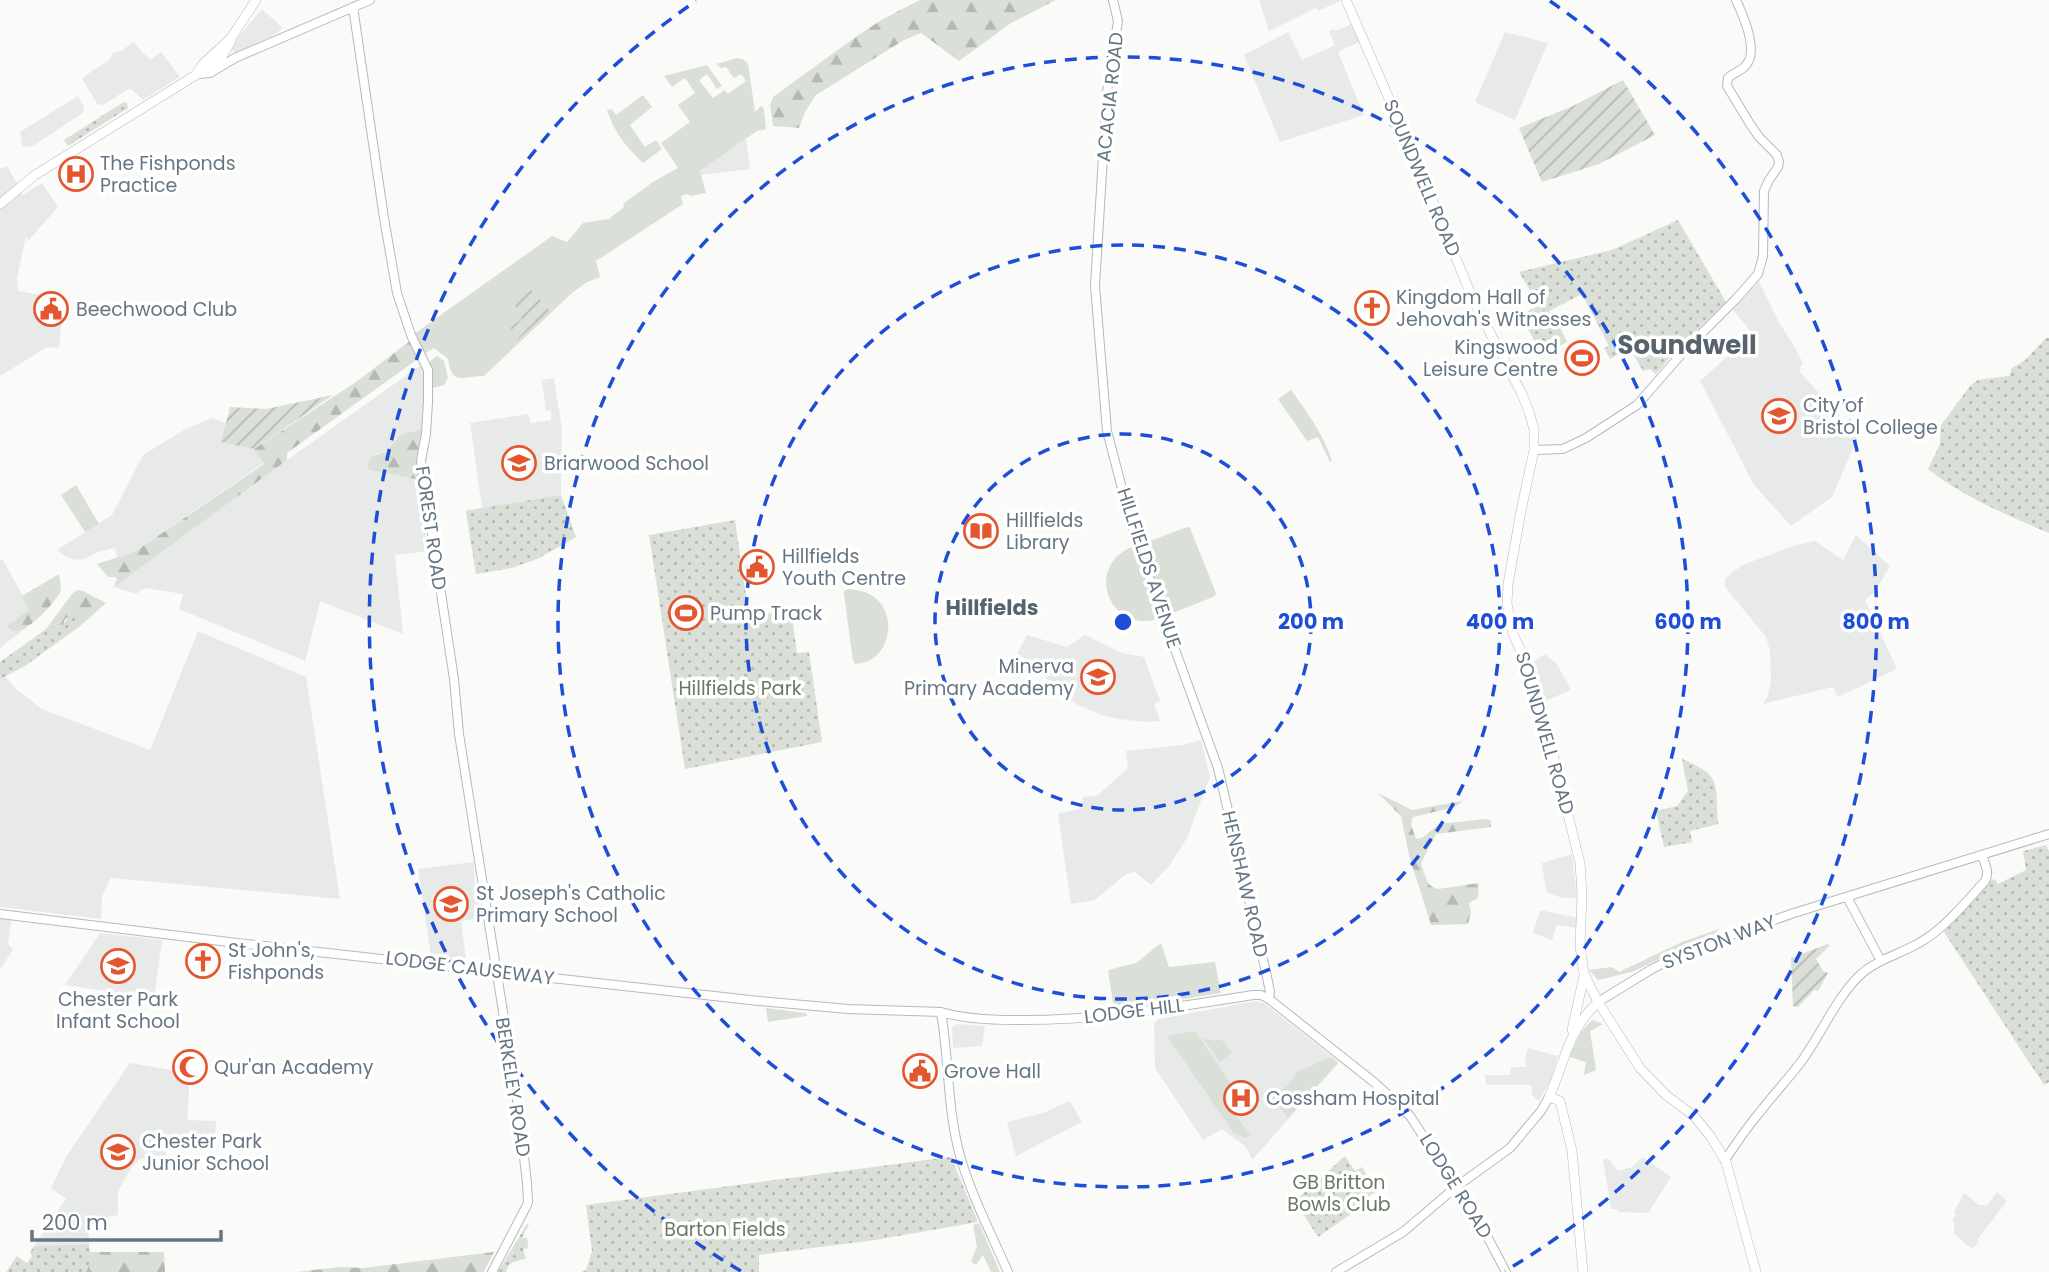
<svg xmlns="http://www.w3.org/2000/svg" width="2049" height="1272" font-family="Poppins,sans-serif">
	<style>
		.built { fill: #e8e9e9 }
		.grass { fill: #dadfd7 }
		.forest { fill: url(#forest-firs) }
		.park { fill: url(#park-dots) }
		.garden { fill: url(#garden-furrows) }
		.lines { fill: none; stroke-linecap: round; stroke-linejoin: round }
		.secondary-casing { stroke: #b3babf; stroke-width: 10 }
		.primary-casing { stroke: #b5babe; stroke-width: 10 }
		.secondary { stroke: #fff; stroke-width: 8 }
		.primary { stroke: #fff; stroke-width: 9 }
		.ring { fill: none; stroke: #1d4ed8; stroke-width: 3.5; stroke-dasharray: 12 9 }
		.labels { text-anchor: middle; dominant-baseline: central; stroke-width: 7; stroke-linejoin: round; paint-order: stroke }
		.street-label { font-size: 19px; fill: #657683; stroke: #fff }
		.poi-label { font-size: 19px; fill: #657683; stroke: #fff; text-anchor: start }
		.park-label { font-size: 19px; fill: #687a64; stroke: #fff }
		.neighbourhood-label { font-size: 21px; font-weight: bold; fill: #57646e; stroke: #fff }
		.district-label { font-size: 26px; font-weight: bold; fill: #57646e; stroke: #fff }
		.centre { fill: #1d4ed8; stroke: #fff; stroke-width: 3.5 }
		.ring-label { font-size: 21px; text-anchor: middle; font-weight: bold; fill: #1d4ed8; stroke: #fff; stroke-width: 7; stroke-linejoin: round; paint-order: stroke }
	</style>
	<defs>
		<pattern id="forest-firs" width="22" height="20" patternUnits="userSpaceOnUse" patternTransform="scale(1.75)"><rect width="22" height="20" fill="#dadfd7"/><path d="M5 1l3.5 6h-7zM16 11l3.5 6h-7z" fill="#b4b9b4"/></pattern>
		<pattern id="park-dots" width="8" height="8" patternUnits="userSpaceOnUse" patternTransform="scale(1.75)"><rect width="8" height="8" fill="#dadfd7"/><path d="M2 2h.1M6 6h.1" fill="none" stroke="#b4b9b4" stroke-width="1.8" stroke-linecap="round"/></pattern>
		<pattern id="garden-furrows" width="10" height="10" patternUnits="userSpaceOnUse" patternTransform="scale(1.75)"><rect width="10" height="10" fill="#dadfd7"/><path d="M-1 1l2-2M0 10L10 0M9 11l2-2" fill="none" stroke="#b4b9b4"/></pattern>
	</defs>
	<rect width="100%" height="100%" fill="#fafaf8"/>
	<path class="built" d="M1259,0H1340V1L1318,11L1316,8L1269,31Z
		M262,9L283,28L271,37L234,53L232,48L239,36Z
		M1351,24L1359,42L1338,52L1364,115L1280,142L1244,55L1288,32L1302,60L1335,45L1329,31L1334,29L1335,31Z
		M1505,32L1548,43L1515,120L1475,102Z
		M133,42L150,60L161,52L180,77L143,100L130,88L103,105L97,104L82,78L109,60L113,53L123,50Z
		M78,96L84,108L83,113L34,145L26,147L22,145L20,132Z
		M746,139L750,169L701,175L700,171Z
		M7,166L23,195L42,183L58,207L28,241L26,236L17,278L18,291L64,299L59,348L47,347L0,376V169Z
		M1759,281L1778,321L1793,344L1803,363L1799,371L1858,436L1832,497L1791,526L1754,485L1700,381L1753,334L1733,310Z
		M421,365L426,374L422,429L400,435L386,452L375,454L369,470L415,479L429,551L395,555L403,634L320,601L305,661L179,609L183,594L145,588L136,594L114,587L266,475Z
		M554,378L562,430L561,495L576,537L537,559L511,568L476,574L466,511L482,508L470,423L528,414L531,423L551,420V410L546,411L542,380Z
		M211,418L226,423L222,442L254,449L264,463L132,553L117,557L115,548L98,552L84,559L76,560L66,557L57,550L112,515L143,455L184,430Z
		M1856,535L1890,566L1875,592L1865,600L1897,669L1838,697L1833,687L1763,704L1768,696L1771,680L1770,651L1766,637L1725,587V580L1731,573L1745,564L1793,546L1815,541L1843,560Z
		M0,560H3L36,620L0,648Z
		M198,631L306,677L340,899L111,878L102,896L101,919L0,907V679L5,676L16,689L42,709L150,750Z
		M1027,635L1067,647L1085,635L1122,653L1144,657L1160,701L1154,704L1160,721L1146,722L1119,719L1105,716L1078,705L1058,690L1027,659L1017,654Z
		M1545,654L1557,664L1571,690L1545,701L1533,662Z
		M1201,740L1210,777L1187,838L1169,866L1151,885L1135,872L1126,874L1095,900L1071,904L1058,814L1083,808V797L1097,796L1128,768L1126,751L1183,745Z
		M1572,854L1577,898H1562L1546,892L1542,863Z
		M474,862L475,886L478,891L481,918L461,921L466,960L431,956L418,869Z
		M1540,910L1578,918L1577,928L1557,925L1552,940L1533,933Z
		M0,919L11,920L8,944L13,949L0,970Z
		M100,933L162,940L154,998L65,985Z
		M1256,1001L1265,1004L1339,1062L1252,1160L1246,1147L1222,1129L1203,1140L1155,1068L1154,1024L1158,1019Z
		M957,1024L985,1026L982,1046L953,1048L952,1027Z
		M1528,1048L1558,1056L1551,1080L1539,1101L1532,1095L1531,1085H1486L1485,1075H1510L1511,1067H1526L1525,1058Z
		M130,1063L177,1071L188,1081L189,1092L187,1120L216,1121L215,1136H166V1158L140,1159L132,1167L118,1191V1215L97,1219L89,1228V1244L34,1246L66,1199L51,1188L66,1157Z
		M1070,1101L1082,1122L1016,1156L1007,1122L1043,1113Z
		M1643,1157L1671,1177L1648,1213L1618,1212L1617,1209H1611L1603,1160L1608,1158L1618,1171L1632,1167Z
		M1997,1192L2007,1201L1977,1240L1979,1242L1972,1249L1954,1234V1222L1952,1219L1956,1215L1954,1212L1964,1193L1979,1205H1987Z"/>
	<path class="grass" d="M737,58L743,59L748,64L755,112L761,106L764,109L766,129L757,131L700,171L706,193L691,196L687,194L681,196L683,204L596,261L600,277L587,282L572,293L484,376C463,376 452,387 448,359L434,348L424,354L414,334L552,236L567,242L583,223L609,219L624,207L623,204L653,182L678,168L661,143L690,122L678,105L695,93L685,78L672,87L664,76L707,65L722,86L717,89L707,74L699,80L713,98L725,90L728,94L746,81L741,74L734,78L726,67L721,68L716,64Z
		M643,95L652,107L630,125L645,147L656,140L662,149L643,163C627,148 614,132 607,110L612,109L616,115Z
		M437,356L444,361L448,378L444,385L433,388L429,362Z
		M1291,390C1307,412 1324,435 1332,461L1330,462L1318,437L1307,441L1278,399Z
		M76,485L99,524L85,532L61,495Z
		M1187,527L1190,528L1216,593L1215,596L1168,615L1142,544Z
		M1132,547L1158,619C1109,633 1084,567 1132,547Z
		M849,589C857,590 864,591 871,595C900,612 891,663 855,664L853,661L844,594V591Z
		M1719,929L1715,935L1693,943L1632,972L1598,980L1589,970L1612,967L1619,972L1682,942Z
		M1161,943L1169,967L1215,962L1221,993L1114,1010L1108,970L1136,963Z
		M766,1008L806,1013L807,1016L768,1022Z
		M1592,1020L1603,1024L1590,1031L1596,1070L1584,1075L1586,1062L1569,1057L1581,1032Z
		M1195,1031L1242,1100L1235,1106L1237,1108L1233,1112L1250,1135L1245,1138L1233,1132L1167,1036Z
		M1203,1038L1208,1040H1222L1232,1053L1220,1062Z
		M1331,1057L1338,1063L1288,1118L1272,1098L1288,1085L1297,1072Z
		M979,1223L1000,1272H991L983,1255L976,1265L971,1261L977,1247L973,1225Z"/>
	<path class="forest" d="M920,0H1056L1011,23L959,61L921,33L904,40L816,95L805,112L799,128L773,126L770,105L773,97L857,36L883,19Z
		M411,340L419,358L287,453V460L114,587L117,579L115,577H108L97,564L134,552L264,464L254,449L356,382Z
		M422,429L418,452L425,511L424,523L415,479L369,470L367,466L372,456L386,452L400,435Z
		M59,574C60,580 62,586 60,592C56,602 28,631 17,631C11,631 11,630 7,626L29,610L22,596Z
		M77,590L83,591L106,603L80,626L71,616L65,619L63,625L46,629L72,594Z
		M1378,793L1412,810L1463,801L1455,807L1413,817L1411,824L1416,839L1422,838L1439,824L1486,819L1491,821V827L1436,834L1421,863C1425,874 1426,887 1438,889L1479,883L1478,898L1469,903L1471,912L1468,924L1431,925L1409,855L1401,816Z
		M94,1252H164L165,1272H86Z
		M494,1252L484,1272H296L340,1267L363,1268Z"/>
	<path class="park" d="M124,102L127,103L128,108L68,146L64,140Z
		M1678,220L1726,302L1679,347L1656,374L1650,369L1643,371L1632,352L1626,350L1610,359L1604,348L1609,346L1582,294L1549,311L1556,327L1559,326L1567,342L1543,355L1520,316L1539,305L1519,272L1612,250Z
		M2046,338H2049V533C2007,515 1965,498 1928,469L1940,444L1941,425L1970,386L1978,380L2009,376L2012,368L2024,361Z
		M561,495L576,537L537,559L511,568L476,574L466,511Z
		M735,520L749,617L791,609L797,653L809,652L822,742L685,769L649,535Z
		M69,616H73L80,626L25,666L0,679V662L46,629L63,625Z
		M1682,759C1723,776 1715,783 1718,824L1690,831L1692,842L1664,847L1656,811L1677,806L1688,791Z
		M2046,845L2049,851V1082L2044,1085L1944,932L1976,898L1988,882L1995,879L1998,884L2026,870L2023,851Z
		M1345,1156L1355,1171L1362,1167L1377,1191L1369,1196L1371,1200L1318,1237L1295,1201Z
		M949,1157H951L978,1222L875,1240L759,1255V1272H582L586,1270L592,1251L586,1205Z
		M527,1224H529L522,1238H527L528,1248L523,1249L526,1259C516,1261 509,1261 506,1272H498Z
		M89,1244L90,1252H94L86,1272H6L17,1256L27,1263L32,1256L30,1252L34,1246Z"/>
	<path class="garden" d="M1623,80L1655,135L1599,164L1542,182L1519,128L1573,106Z
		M531,290L550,311L517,340L510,327L522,319L513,302Z
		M333,395L254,449L221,442L230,407L266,409Z
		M1828,944L1830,945L1816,959L1823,971L1828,973L1818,991L1814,990L1798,1007L1793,1006L1791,958Z"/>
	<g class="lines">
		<g class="secondary-casing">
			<path id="secondary" d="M1113,0L1118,21L1107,92L1095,286L1107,431L1136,542L1218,768L1266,972L1270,992L1269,999
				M353,7L384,218L397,293L411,335L428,370V402L426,434L421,461L454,679L459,734L519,1113L527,1183L528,1202L526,1207L492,1272
				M199,74L210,73L235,58L370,0
				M1534,450L1563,449L1586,438L1637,405L1685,350L1736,299L1758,274L1763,256L1764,191L1769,180L1778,167L1779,162L1777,155L1759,137L1750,124L1727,86L1728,78C1733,73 1742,71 1746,65C1759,51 1743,15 1736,0
				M1847,897L1881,961
				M0,914L237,943L759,1001L848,1009L941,1012C965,1019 991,1020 1016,1020C1096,1021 1175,1007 1253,995H1261L1269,999L1375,1083L1410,1116L1480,1223L1506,1272
				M1598,1002L1652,969L1684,953L1717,940L1794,913L2049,834
				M941,1012C949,1058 947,1105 959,1152C970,1193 991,1233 1008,1272
				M1725,1160C1736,1144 1747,1127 1760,1112C1773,1095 1788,1079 1801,1062C1820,1036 1836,999 1858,977C1875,960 1898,955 1919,943C1943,930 1967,901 1985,881C1990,873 1985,864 1982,856
				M1336,1272L1403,1232L1456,1187L1510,1148L1541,1111L1549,1097"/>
		</g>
		<g class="primary-casing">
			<path id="primary" d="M1346,0L1415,158L1474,302L1522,394L1529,412L1534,429V450L1521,511L1508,584L1507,604L1513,634L1529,669L1542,710L1580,863L1582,894L1580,946L1584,974L1598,1002L1640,1068L1666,1095L1694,1116L1711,1137L1726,1162L1756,1272
				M196,74L203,64L231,38L256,0
				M0,204L35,175L220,60L230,43L231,38
				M1572,1030L1584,976
				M1583,1272L1572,1151L1560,1101L1549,1097C1566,1060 1567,1031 1598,1002"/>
		</g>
		<use href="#secondary" class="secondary"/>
		<use href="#primary" class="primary"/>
	</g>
	<g class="ring">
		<circle cx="1123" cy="622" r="188"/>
		<circle cx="1123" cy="622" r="377"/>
		<circle cx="1123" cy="622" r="565"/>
		<path d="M741 1271A753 753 0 0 1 696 1M1550 1A753 753 0 0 1 1505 1271"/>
	</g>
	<defs>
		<g id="hospital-ring" transform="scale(1.75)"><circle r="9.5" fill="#fff" stroke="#e4572e" stroke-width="1.5"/><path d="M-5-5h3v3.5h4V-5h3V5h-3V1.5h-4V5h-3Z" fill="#e4572e"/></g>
		<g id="church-ring" transform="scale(1.75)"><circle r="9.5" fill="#fff" stroke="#e4572e" stroke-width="1.5"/><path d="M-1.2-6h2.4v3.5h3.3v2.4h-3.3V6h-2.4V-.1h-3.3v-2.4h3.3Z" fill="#e4572e"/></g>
		<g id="civic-ring" transform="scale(1.75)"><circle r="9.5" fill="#fff" stroke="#e4572e" stroke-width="1.5"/><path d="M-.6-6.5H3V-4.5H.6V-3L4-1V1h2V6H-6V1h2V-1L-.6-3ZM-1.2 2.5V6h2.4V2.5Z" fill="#e4572e"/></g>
		<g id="stadium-ring" transform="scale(1.75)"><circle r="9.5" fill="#fff" stroke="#e4572e" stroke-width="1.5"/><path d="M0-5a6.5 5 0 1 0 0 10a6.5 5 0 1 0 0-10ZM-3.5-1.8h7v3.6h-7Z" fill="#e4572e"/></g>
		<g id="university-ring" transform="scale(1.75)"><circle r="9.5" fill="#fff" stroke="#e4572e" stroke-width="1.5"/><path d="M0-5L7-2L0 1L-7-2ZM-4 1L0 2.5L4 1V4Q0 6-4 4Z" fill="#e4572e"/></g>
		<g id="school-ring" transform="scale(1.75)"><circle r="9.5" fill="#fff" stroke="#e4572e" stroke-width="1.5"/><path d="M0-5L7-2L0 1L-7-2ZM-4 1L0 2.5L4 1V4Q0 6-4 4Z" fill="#e4572e"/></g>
		<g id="library-ring" transform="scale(1.75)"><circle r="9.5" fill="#fff" stroke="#e4572e" stroke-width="1.5"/><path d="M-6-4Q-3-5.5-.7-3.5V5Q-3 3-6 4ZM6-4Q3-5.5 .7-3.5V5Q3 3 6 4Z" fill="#e4572e"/></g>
		<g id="mosque-ring" transform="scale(1.75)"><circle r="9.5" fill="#fff" stroke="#e4572e" stroke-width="1.5"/><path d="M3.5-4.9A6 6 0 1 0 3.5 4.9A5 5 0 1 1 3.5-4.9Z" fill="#e4572e"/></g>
	</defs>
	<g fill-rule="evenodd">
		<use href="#hospital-ring" x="76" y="174"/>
		<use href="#church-ring" x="1372" y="308"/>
		<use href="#civic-ring" x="51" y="309"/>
		<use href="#stadium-ring" x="1582" y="358"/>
		<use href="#university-ring" x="1779" y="416"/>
		<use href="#school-ring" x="519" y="463"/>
		<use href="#library-ring" x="981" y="531"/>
		<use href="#civic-ring" x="757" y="567"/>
		<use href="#stadium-ring" x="686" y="613"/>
		<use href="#school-ring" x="1098" y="677"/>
		<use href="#school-ring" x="451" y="904"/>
		<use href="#church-ring" x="203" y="961"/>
		<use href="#school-ring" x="118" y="966"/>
		<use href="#mosque-ring" x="190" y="1067"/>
		<use href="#civic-ring" x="920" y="1071"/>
		<use href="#hospital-ring" x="1241" y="1098"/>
		<use href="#school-ring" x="118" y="1152"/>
	</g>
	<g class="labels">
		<g class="street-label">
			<text transform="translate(1110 97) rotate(-84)">ACACIA ROAD</text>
			<text transform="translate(1422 178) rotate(67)">SOUNDWELL ROAD</text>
			<text transform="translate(431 528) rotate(82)">FOREST ROAD</text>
			<text transform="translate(1149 568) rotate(72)">HILLFIELDS AVENUE</text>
			<text transform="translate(1545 733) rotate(74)">SOUNDWELL ROAD</text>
			<text transform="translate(1245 884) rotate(77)">HENSHAW ROAD</text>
			<text transform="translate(1719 942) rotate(-21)">SYSTON WAY</text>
			<text transform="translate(470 968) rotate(7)">LODGE CAUSEWAY</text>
			<text transform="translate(1134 1011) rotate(-7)">LODGE HILL</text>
			<text transform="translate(513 1087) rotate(81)">BERKELEY ROAD</text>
			<text transform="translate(1456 1186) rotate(58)">LODGE ROAD</text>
		</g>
		<g class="poi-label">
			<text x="100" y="163">The Fishponds<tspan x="100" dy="22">Practice</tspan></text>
			<text x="1396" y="297">Kingdom Hall of<tspan x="1396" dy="22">Jehovah's Witnesses</tspan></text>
			<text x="76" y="309">Beechwood Club</text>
			<text x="1558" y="347" text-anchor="end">Kingswood<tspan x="1558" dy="22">Leisure Centre</tspan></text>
			<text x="1803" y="405">City of<tspan x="1803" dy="22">Bristol College</tspan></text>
			<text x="544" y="463">Briarwood School</text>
			<text x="1006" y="520">Hillfields<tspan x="1006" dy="22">Library</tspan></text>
			<text x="782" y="556">Hillfields<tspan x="782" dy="22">Youth Centre</tspan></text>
			<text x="710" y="613">Pump Track</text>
			<text x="1074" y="666" text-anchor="end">Minerva<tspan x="1074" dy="22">Primary Academy</tspan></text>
			<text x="476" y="893">St Joseph's Catholic<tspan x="476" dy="22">Primary School</tspan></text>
			<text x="228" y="950">St John's,<tspan x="228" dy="22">Fishponds</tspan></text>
			<text x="118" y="999" text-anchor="middle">Chester Park<tspan x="118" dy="22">Infant School</tspan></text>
			<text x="214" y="1067">Qur'an Academy</text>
			<text x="944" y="1071">Grove Hall</text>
			<text x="1266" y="1098">Cossham Hospital</text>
			<text x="142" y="1141">Chester Park<tspan x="142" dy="22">Junior School</tspan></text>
		</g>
		<g class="park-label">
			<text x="740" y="688">Hillfields Park</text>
			<text x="1339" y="1182">GB Britton<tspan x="1339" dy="22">Bowls Club</tspan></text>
			<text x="725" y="1229">Barton Fields</text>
		</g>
		<g class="neighbourhood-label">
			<text x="992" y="607">Hillfields</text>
		</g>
		<g class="district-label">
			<text x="1687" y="345">Soundwell</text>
		</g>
	</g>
	<circle cx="1123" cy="622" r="10" class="centre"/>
	<g class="ring-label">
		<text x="1311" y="629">200 m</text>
		<text x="1500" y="629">400 m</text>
		<text x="1688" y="629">600 m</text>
		<text x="1876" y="629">800 m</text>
	</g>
	<path d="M32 1230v10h189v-10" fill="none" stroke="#657683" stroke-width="3.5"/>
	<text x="42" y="1230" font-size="21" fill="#657683" stroke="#ffffff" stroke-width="5" paint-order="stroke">200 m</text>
</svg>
